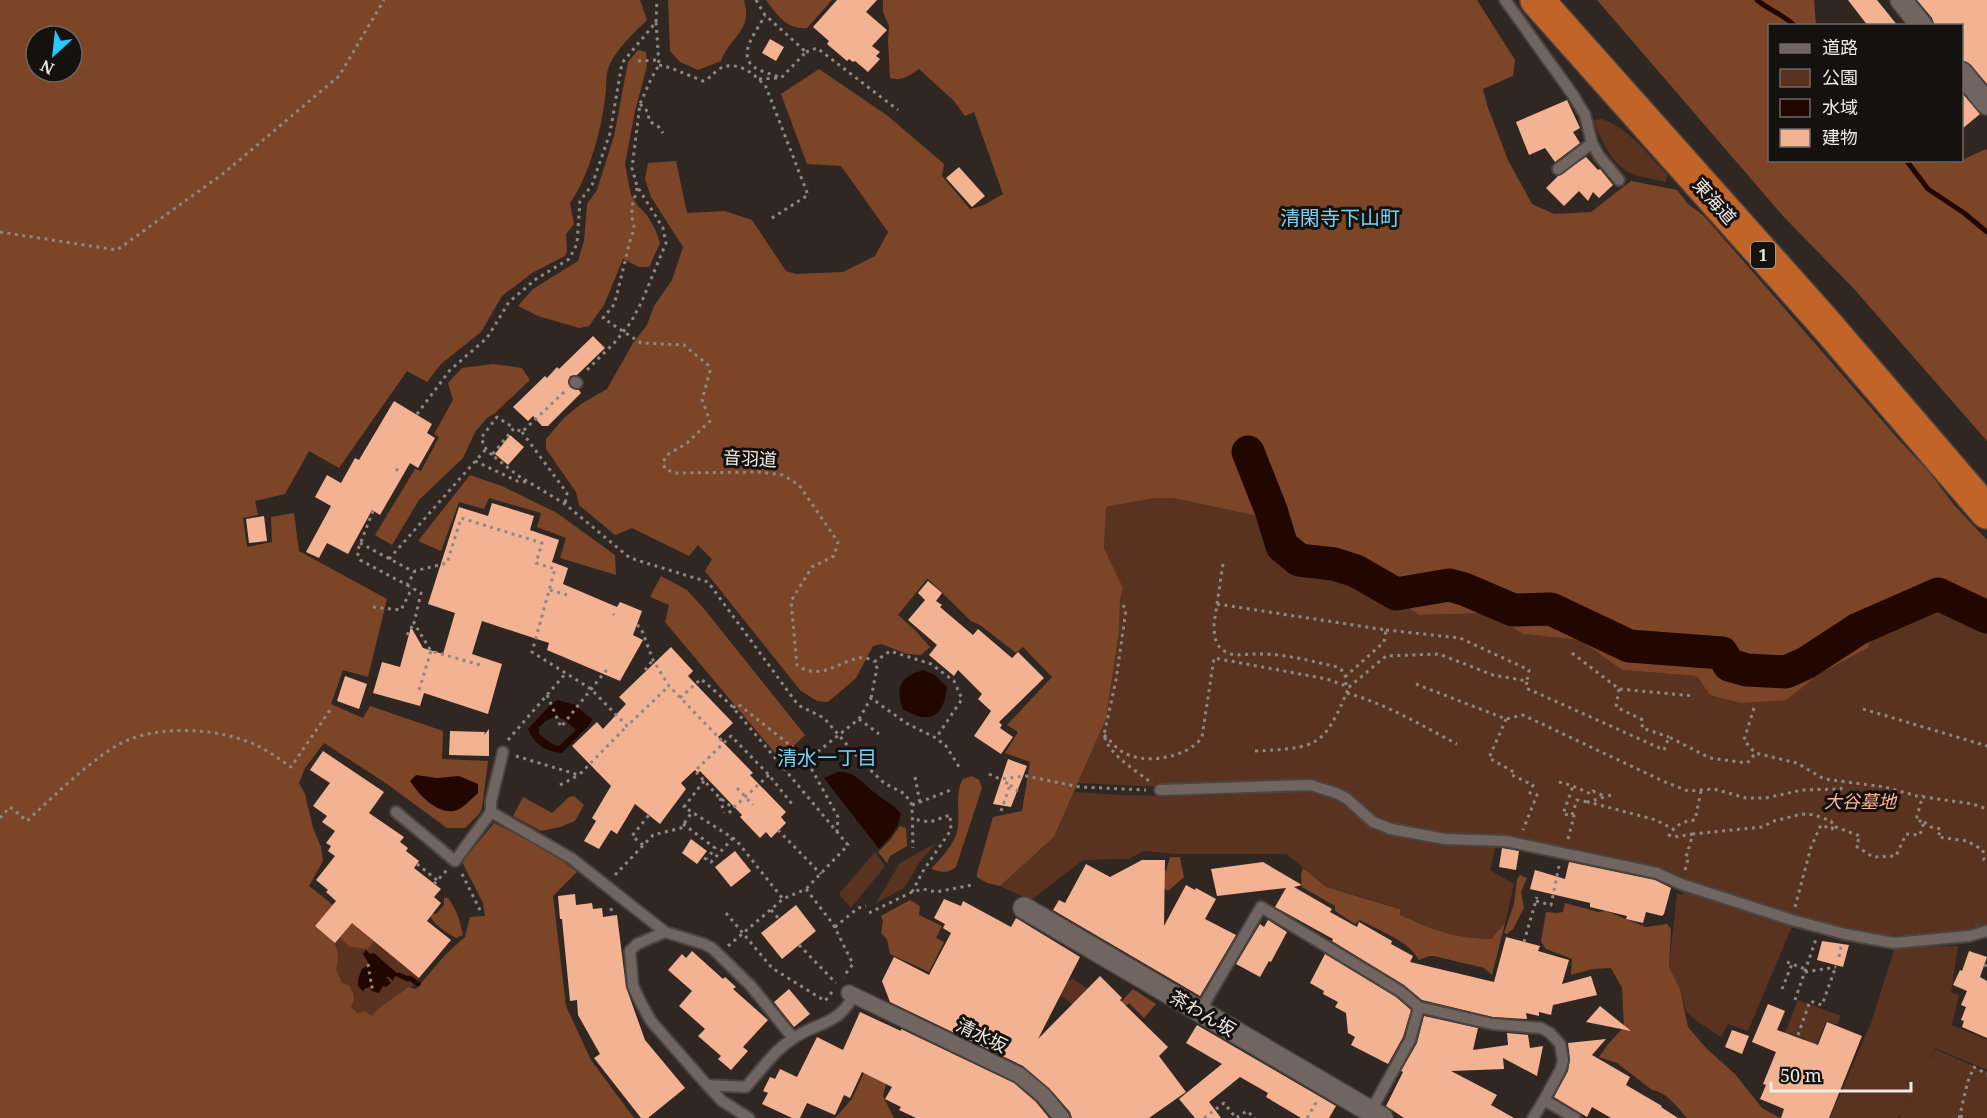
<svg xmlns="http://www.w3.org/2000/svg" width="1987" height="1118" font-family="'Noto Serif','Noto Sans JP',serif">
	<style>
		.green { fill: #59331f }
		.forest { fill: #7c4527; fill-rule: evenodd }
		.water { fill: #220700; fill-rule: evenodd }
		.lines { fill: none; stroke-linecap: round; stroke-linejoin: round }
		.stream { stroke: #220700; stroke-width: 5 }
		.river { stroke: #220700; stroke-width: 33 }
		.building { fill: #f3b292 }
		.service-casing { stroke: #4c4441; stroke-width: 14 }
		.pedestrian-casing { stroke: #4c4441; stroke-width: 18 }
		.minor-casing { stroke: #4c4441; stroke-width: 24 }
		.trunk-casing { stroke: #4c4441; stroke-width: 36 }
		.path { stroke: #8f8784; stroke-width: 3; stroke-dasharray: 3 4.5; stroke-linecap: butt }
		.service { stroke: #706560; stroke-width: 10 }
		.pedestrian { stroke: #706560; stroke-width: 15 }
		.minor { stroke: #706560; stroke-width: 21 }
		.trunk { stroke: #c26427; stroke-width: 33 }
		.labels { text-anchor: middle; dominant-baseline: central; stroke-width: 6; stroke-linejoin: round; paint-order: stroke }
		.shield { fill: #15110f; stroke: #aea9a6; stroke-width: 1.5 }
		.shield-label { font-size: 16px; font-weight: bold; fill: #f0eae7 }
		.street-label { font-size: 18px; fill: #f0eae7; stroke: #15110f }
		.park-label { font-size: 18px; font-style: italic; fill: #fab592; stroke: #15110f }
		.neighbourhood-label { font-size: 20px; fill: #79d1f6; stroke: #15110f }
	</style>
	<rect width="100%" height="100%" fill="#302723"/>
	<path class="green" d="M1602,119C1630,129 1647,154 1667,174L1666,182C1656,179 1643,178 1633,174C1614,168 1599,138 1594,120Z
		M1154,498H1173L1278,520L1292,567L1376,588L1419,615L1489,613L1523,634L1580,640L1622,670L1698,676L1710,695L1786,700L1821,673L1868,648L1871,634L1940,601L1964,609L1987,620V927L1962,932L1892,936L1794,917L1683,880L1659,870L1448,837L1383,823L1316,782L1299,780L1160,787L1078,783L1106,719L1119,631L1120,600L1123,588L1104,548L1106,507Z
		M1293,789H1307L1337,797L1371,825L1496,844L1490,870L1514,884L1505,923L1491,939C1453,938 1434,930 1400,915L1399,908L1326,887L1287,854H1176L1143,851L1129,859L1083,860L1031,900L1000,886L1054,837L1074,792C1146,797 1221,799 1293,789Z
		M936,843L919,863L904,888L876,903L900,863Z
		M875,852L885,866L851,908L839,894Z
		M1683,889L1793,924L1748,1031L1728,1024L1721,1037L1694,1019L1686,1011L1680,989L1669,967L1677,893L1683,895Z
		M352,909L419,978L378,1030L311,973Z
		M1958,946L1951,993L1959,995L1952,1025L1987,1040V1070L1935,1048C1927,1065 1911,1108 1897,1118H1830L1871,1023L1895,947Z
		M1062,977L1070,981L1072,978L1090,990L1076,1008L1056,991Z
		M1798,1000L1841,1016L1837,1025L1826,1021L1814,1051L1804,1044L1805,1039L1789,1033L1787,1037L1784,1036Z
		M1935,1049L1987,1072V1118H1899L1910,1102Z"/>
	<path class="forest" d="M0,0H640L647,20C633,34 617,48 609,66C605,76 607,88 605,98C602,128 588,179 570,203L574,224L566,234L567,251L565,256L532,273L502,296L481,332L441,364L427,382L407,371L339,468L309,451L285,494L255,501L258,515L243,518L247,547L272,542L271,517L294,513L299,551L387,599L368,677L343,670L331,704L363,718L370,706L443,731L442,759L488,761L482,808L479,814L465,828H447L387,784L324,743L305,768L299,783L305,794L313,828L321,847L323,861L309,886L333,905L315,926C333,940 342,945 336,969L342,983L349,985L353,993L354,1000L351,1007L358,1013L365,1011L372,1016C381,1003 397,998 408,987L416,989L446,954L465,937L470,917L485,916L483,903L462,862L494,823L548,850L577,872L553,896L566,1006L591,1060L634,1118H0ZM36,36H72V72H36Z
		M668,0H744C753,31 731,35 721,61L698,70L680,62L670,51Z
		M766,0H832L807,28C787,30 777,15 766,0Z
		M883,0H1477L1515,60L1513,76L1483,89L1487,105L1508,160L1532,204L1554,214L1591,212L1631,181L1677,190L1688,204L1704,216L1900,441L1929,472L1955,506L1987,540V616H1979L1940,601L1872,634L1868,648L1821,673L1786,700L1741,703L1710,695L1697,676L1622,670L1580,640L1523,634L1489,613L1419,615L1376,588L1292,567L1277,520L1173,498H1154L1106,507L1104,548L1123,588L1120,600L1119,631L1106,719L1054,837L1000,886L987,883L977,877V873L993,817L1022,811L1030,762L1005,753L1018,732L1007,725L1052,677L1023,647L1016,653L980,625L971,621L929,580L927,579L898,615L916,631L930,647L921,655L907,654L881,644L873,646L856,678L828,702L817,701L800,690L705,571L712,559L698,545L689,556L632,528L615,535L579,505L576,492L546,449V439L564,418L581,404L607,389L633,343L647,325L654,306L672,280L683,247L651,197L645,179L648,163L676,161L687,213L725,211L752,220L786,271L796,274L843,272L875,256L888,232L841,166L807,164L781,94L819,69L888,116L944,164L942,176L970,209L984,205L1003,194L974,112L965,116L954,101L919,69C909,76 903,81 890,78L888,41L889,26L883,12Z
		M1597,0H1814L1816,25L1770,26V160H1933L1936,163H1953L1962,160L1986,149L1987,150V441L1855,290L1783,216Z
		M638,50L646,52L647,66L635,111L625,164L631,195L638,206L647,215L655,229L660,243L649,267H639L623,259L604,305L589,326L579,328L538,316L518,306L533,289L578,261L584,241L587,204L597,190L614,136L628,62Z
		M493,364L522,368L530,380L495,413L487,418L475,432L463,458L419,500L392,545L375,535L415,469L421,471L439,437L434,434L453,400L448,383L462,368Z
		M470,475L502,486L557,513L615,555L616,575L560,558L566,538L537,527L541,513L489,498L484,509L459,502L441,551L418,541Z
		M661,576L687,590L705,610L805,735L780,759L665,622L669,605L650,597Z
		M972,776L979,780L982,788L956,867C947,874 941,872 931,869C941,858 953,846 957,832C961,816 954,793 963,779Z
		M574,796L584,805L575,821L560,827L541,831L513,816L523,797L552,813L569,797Z
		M900,826L906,828L907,846L890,856L887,863L878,852L891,839Z
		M1170,857H1180L1184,877L1168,891L1153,882L1157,873L1166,871Z
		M1303,868L1326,887L1400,909V915C1434,930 1453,938 1491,939L1505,923L1492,975L1484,968L1434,956H1429L1419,960C1408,940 1379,931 1360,920L1355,924L1335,911V906L1302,887L1301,875Z
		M1520,875L1527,878L1521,892L1524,908L1513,929L1507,934L1504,933L1514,904L1517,879Z
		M444,898H448C457,910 460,921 463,935L456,938C446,932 433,925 429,913L436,914L444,905Z
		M910,900L920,906L919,915L942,926L936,938L944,942L929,972L890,954L887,939L881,933L883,921L881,916Z
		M1565,903L1598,912L1606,911L1646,927L1667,924L1671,929L1669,967L1680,989L1688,1027L1706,1048L1735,1074L1762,1108L1780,1118H1687C1677,1107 1667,1092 1652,1090L1617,1063L1599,1057L1609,1043L1624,1027L1622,988L1611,968L1592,969L1571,975L1572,959L1546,949L1541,942L1546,912L1557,913L1563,912Z
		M352,909L374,941L368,949L350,947L340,938Z
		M1133,989L1156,1004L1144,1018L1129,1003L1119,1012L1115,1008Z
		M870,1059L886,1084L883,1096L894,1118H835L852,1099Z"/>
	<path class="water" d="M923,670L935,675L947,687C946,701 940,720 922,717C916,716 909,712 903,710C895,687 900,677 923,670Z
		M558,700L575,705L592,719L590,724L562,753C546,752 534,744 528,729L551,704ZM556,716L565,720L576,730L559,746L552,744L539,734V727L546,721Z
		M838,772C856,771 862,783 875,793C884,801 893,803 901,814C898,829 889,839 879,849L824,778Z
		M416,775L437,778L459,776L478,784V793C471,799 463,809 454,811C437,814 418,794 410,781Z
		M366,950L370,954L374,953L399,975L394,977L393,981L389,977H386L391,983L386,987L383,986L379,993L372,991L370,987L364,989V992L358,986C357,980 360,974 362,969L369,964L363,954Z"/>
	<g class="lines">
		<path class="stream" d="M1757,0C1769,10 1784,15 1795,26
			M1906,160L1928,189L1964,213L1987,232
			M399,975L408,979L410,978L418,984"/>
		<path class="river" d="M1248,452L1271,510L1282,546L1299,560L1334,564L1356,571L1396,594L1449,585L1464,589L1513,610L1551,609L1629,646L1722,653L1729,665L1747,670L1786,672L1806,663L1858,629L1938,594L1987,617"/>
	</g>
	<path class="building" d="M837,0H877L866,12L887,30L872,46L880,52L876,56L880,59L868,72L855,61L853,62L849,59L847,61L827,44L829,41L813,27Z
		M1848,0H1877L1898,26H1868Z
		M1917,0H1987V84L1971,65L1962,60V26H1935L1932,18Z
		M770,39L784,47L776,61L762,53Z
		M1962,93L1980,114L1962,129Z
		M1567,100L1580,128L1573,132L1580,143L1555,162L1545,148L1529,155L1516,122Z
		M1586,157L1598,170L1600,169L1613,185L1599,198L1593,192L1588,201L1579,191L1564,206L1546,188L1558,176Z
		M959,167L985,196L972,207L946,178Z
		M593,336L605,348L577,375L570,376L568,382L571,388L579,390L581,393L548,426H542L533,416L528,421L513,407L545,376L547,378L557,367L559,369Z
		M394,401L432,424L427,433L435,438L418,468L410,463L380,515L372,510L348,554L327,543L319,558L306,552L331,506L315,497L327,475L341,483L355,458L359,460Z
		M510,435L524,447L508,465L495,454Z
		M492,503L534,516L530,530L559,540L552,562L568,568L563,584L617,607L620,602L642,611L633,635L643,640L620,681L547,650L549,643L482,621L472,654L502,664L488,714L424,693L420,706L373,693L382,662L400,667L411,627L423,648L443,654L455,613L428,604L459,507L488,516Z
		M264,516L267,541L249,543L246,519Z
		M928,581L942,593L936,601L942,605L940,607L973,635L978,629L1012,658L1018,652L1044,678L999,722L1002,725L1000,728L1013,737L1001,754L974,736L991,711L978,699L982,694L958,670L954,676L929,655L937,645L908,620L925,600L918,593Z
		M671,647L693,671L688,676L733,723L718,737L753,773L750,775L786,812L781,817L786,823L771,838L766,832L760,838L740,817L742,815L700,771L698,773L695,770L681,783L686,789L660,824L635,804L617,834L611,830L599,849L584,841L596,821L592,818L611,786L572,746L597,722L603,729L626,704L619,697Z
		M345,676L367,684L359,709L337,701Z
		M489,729V756L449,755L450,731L485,732L484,735Z
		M323,751L384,792L369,813L404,837L400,842L408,848L406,851L419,861L414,868L441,889L434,897L441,903L427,921L451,940L419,978L352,923L335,943L315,926L336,901L326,892L328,890L316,880L335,856L328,851L331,846L326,843L335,831L322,822L327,816L313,806L330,783L310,770Z
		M1008,759L1027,766L1011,807L993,804Z
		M691,839L707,851L697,864L682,853Z
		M1502,848L1519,851L1516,870L1499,867Z
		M735,851L751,871L731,887L715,867Z
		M1142,860H1165L1164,926L1186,885L1195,890L1196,888L1216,899L1205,919L1236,935L1200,996L1053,910L1059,900L1065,903L1086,864L1110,877Z
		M1263,862L1302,885L1294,887L1332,909L1330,912L1357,927L1359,922L1392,941L1391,944L1413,956L1410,962L1494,982L1506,937L1540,946L1538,951L1569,960L1562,984L1591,976L1597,995L1553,1005L1551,1015L1539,1012V1016L1526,1013L1527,1019L1493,1017L1422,1000L1404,985L1332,941L1333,939L1275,907L1286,888L1217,896L1211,869Z
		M1569,862L1655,880L1671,888L1664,914L1662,916L1646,912L1643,923L1626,919L1627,916L1590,907V903L1530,889L1535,870L1565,879Z
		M575,894L576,905L592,903L593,909L602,908L603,917L617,915L626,987L645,1040L685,1088L648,1118H641L594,1058L600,1054L578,1015L577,1000L570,1001L562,919H560L558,896Z
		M944,899L961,906L963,901L1011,927L1016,918L1080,957L1038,1039L1100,976L1122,998L1120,1000L1168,1047L1159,1056L1186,1092L1149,1118H1072L1070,1112L1050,1089L1023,1066L890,1002L882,981L894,957L929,975L931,971L951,933L943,928L945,924L934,918Z
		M796,905L816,931L782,959L761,933Z
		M1268,920L1287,932L1271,962L1269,961L1260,977L1236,964L1260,924L1264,927Z
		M1822,941L1849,945L1843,967L1817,960Z
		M692,951L723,979L725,977L736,987L733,989L768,1020L743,1047L748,1051L731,1070L718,1059L721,1056L698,1036L705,1029L679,1006L692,991L668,970L682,954L686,958Z
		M1969,951L1987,957L1980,977L1987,981V1038L1962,1027L1964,1021L1961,1020L1966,1007L1961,1005L1967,991L1953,985L1960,970L1962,971Z
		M1325,954L1396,997L1411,1010L1403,1037L1388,1064L1351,1045L1355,1037L1348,1033L1346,1013L1335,1007L1338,1002L1323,994L1324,991L1310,983Z
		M789,989L810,1014L794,1027L774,1002Z
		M1768,1004L1785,1011L1777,1030L1818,1045L1827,1022L1862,1036L1829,1118H1781L1784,1109L1760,1099L1766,1085L1763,1084L1776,1052L1752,1042Z
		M1600,1006L1631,1031L1586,1022Z
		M860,1012L901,1031V1029L1014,1083L1036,1102L1049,1118H916L899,1110L901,1107L885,1099L892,1087L862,1072L850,1098L844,1095L835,1115L807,1103L800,1118H792L762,1104L768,1093L763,1091L770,1077L775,1079L780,1069L797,1077L817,1037L843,1050Z
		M1424,1016L1478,1028L1473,1050L1508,1045L1507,1033L1528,1035L1530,1048L1543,1046L1537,1076L1503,1058L1504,1069L1451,1071L1497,1095L1491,1105L1514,1118H1404L1386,1106L1403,1072L1401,1071L1417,1043Z
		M1197,1025L1336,1106L1329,1118H1301L1266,1097L1268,1093L1240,1077L1209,1102L1221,1118H1195L1179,1099L1222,1064L1186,1043Z
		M1732,1030L1749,1036L1742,1054L1725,1047Z
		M1606,1039L1592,1055L1630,1077L1626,1085L1662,1106L1661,1107L1678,1118H1611L1592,1107L1587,1117L1554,1097L1568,1071L1570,1059L1568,1043Z"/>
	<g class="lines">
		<g class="service-casing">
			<path id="service" d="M1505,0L1573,95L1585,115L1592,143L1558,169
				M1592,143L1599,156L1619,180
				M575,382L577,383
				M1160,790L1310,785L1336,793L1346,798L1373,822L1391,829L1445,839L1506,841L1657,873L1681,884L1792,920L1845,934L1894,943L1969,936L1987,931
				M396,812L455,861L491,812L571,858L665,932L704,944L712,948L751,986L793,1038
				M491,812V801L503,752
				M665,932L637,944L630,951L633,986L641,1003L651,1021L707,1085L746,1087C760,1071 773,1052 791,1040C817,1021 837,1027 854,995
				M1200,1011L1261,907L1400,991L1419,1007L1492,1024L1541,1028L1550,1033L1560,1044L1563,1060L1561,1069L1544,1100
				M707,1085L722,1101L749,1118
				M1371,1111L1410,1040L1419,1007
				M1533,1118L1544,1100L1575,1118"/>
		</g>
		<g class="pedestrian-casing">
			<path id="pedestrian" d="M849,993L1019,1075L1043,1095L1062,1118"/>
		</g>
		<g class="minor-casing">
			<path id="minor" d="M1901,0L1922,26
				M1962,73L1987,104
				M1024,908L1382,1118"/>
		</g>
		<g class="trunk-casing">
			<path id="trunk" d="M1537,0L1823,321L1987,512"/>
		</g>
		<path class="path" d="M756,0L765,15L806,52L781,78C773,74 761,72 754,67C736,54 758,30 765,15
			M656,22L657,0
			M806,52L817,48L898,110
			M638,61L658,60
			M659,65L671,68L703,81C710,79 713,73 719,69C737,59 755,74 766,87L808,195L769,220
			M759,79L779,78
			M640,104L648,112L649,121L659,127L663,133
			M637,188C636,196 631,205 632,213C632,225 637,224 631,237L616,298L613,306L603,318L641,343L684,345L708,365L710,371L702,400L710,421L687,443L667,455L663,462L665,469L675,473L759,472L783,475L799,485L838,542L834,556L812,567L791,601L797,665C826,687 853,645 874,662
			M0,232L117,250L224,173L339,76L384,0
			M564,392L522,432L514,428L492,455L517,475L565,504L630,558L708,582L798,705L824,718L861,761L884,783L905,794L912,805L913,848
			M417,414L450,370L487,338L509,302L536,279L569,259L577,244L580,201L592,185L610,133L622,63L656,22L659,65L651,79L640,104L632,168L637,186L663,228L666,243L642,301L631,322L616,341L584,373
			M522,432L567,493L565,504
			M492,455L486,449L481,438L497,417L514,428
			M475,461L517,481L526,482
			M396,471L400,466
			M373,511L357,552L360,560L407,585L415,571L447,563L461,518L542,543L536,563L555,569L532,652L591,689L627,726L669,686
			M360,543L414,572
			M389,559L486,449
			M1223,564L1214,624C1214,635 1215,647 1226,652C1234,657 1245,654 1254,654C1283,653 1310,661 1338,667L1345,673L1346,686
			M407,585L421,593L414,623L431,651L484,666
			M550,590L567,595
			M1217,604L1386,630L1384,642L1345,677
			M1123,605L1126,610L1116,680L1104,735C1109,755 1134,769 1149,781
			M373,607L401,610L412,588
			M613,614L614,615
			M637,625L641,628L653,660L669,686L724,743
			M1386,630L1460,638L1529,670L1527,681
			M407,635L414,623
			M1572,653L1619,689L1694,696
			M645,670L653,660
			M1416,684L1506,719L1523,715L1665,782L1688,791L1714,789L1746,798H1766L1802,790L1841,789L1842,782
			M1619,689L1616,707L1643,720L1642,728L1669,737
			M419,690L431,651
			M1347,693C1386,704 1421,725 1457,744
			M547,695L561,727L608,668
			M680,698L701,679L730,704L848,845L806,889
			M871,698L877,668L874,662L890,651L931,664L954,681L962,699L936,738
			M733,708L738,704L800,753L811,768L838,817L837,832
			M1754,708L1744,740L1755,753
			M1863,709L1987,746
			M859,719L879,734
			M1506,719L1489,758L1514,772L1512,775L1533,785L1530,793L1537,795L1523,830
			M1104,735C1110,740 1115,747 1121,751C1143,766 1188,758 1202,737L1214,658L1327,679L1349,687L1386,656L1439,654L1493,675L1527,681L1526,688L1664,750L1669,737L1710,758L1746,763L1750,761L1755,753L1797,763L1824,779L1885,787L1917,796L1973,804L1987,809
			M508,740L566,673
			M1255,751C1319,748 1324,747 1349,687
			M516,756L579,775L627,726
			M806,761L859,719L871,698L906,723L936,738L946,746L961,770
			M989,774L1000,779L1026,776L1080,787L1146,790
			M769,775L733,808L719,797L695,771L731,736L769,775L792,804
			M915,777L920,803
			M704,781L684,807L736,840L783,899
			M1559,782L1573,786L1591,794L1593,791L1604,796
			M560,785L579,775
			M1010,785L1018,791
			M737,788L753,805
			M1611,795L1588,802L1656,820L1673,829
			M720,798L724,813
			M912,805L951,790
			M1001,811L1010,785L1002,780
			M729,813L733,808
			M1572,815L1577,800L1588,802
			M0,818L10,807L27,821C55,795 82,768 114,747C152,723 221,727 260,747C271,753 281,760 291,767L330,710
			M1924,822L1931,827L1941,829L1938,837L1967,841L1983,850L1984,860L1987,864
			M683,824L715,848L707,859
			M778,830L821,874
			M1693,834L1674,837L1669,835C1676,825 1683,821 1695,820L1701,791
			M1568,839L1574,816L1563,814L1573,786
			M643,845L632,836L649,815
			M704,858L711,862L733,838
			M417,864L437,880
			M1685,870L1688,859L1686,857L1693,834L1762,827L1774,821L1802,814L1815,815L1831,821L1833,826L1860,836L1856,846L1873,857L1896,856L1906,834L1920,835L1924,822L1916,820L1923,795
			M462,874L480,910
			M615,875L653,835L681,828L692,812
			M434,884L447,870
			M912,892L923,871L951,830L950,815L930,822L913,819
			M1536,901L1551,905L1559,866
			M1795,907L1811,847L1821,825L1832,829L1833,826
			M611,908L612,916
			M771,910L779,919
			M726,913L772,968L825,1001L832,992
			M869,913L912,892L923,889L936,892L972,885
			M835,927L858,908L866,906
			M1524,942L1537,897
			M799,945L836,983
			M728,946L783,899L806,889L833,924L853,964L843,977
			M1839,957L1841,947
			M1787,962L1805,969
			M368,964L371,982L373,985L371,989
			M1984,965L1987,966
			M1805,972L1836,967
			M1782,989L1792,964
			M1795,1000L1816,939
			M1798,1035L1810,1001L1822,1005L1836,966
			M1960,1116L1966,1118
			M1204,1118L1224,1103L1236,1118L1247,1111L1255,1118
			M1307,1118L1317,1101
			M1959,1118L1968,1081L1974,1067L1987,1074"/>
		<use href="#service" class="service"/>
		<use href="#pedestrian" class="pedestrian"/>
		<use href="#minor" class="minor"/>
		<use href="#trunk" class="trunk"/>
	</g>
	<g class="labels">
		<rect class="shield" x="1751" y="242" width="24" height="26" rx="4.5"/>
		<g class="shield-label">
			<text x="1763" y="255">1</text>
		</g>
		<g class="street-label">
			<text transform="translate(1715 201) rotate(48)">東海道</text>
			<text transform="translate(750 458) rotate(3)">音羽道</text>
			<text transform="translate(1203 1013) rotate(30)">茶わん坂</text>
			<text transform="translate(982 1035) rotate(26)">清水坂</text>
		</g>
		<g class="park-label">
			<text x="1860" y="801">大谷墓地</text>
		</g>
		<g class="neighbourhood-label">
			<text x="1340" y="217">清閑寺下山町</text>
			<text x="827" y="757">清水一丁目</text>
		</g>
	</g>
	<rect x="1768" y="24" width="195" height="138" fill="#15110f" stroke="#6d6865" stroke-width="1.5"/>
	<rect x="1780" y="44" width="30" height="9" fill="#706560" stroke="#6d6865" stroke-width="1.5"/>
	<text x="1822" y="54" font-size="18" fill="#f0eae7">道路</text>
	<rect x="1780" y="69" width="30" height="18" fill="#59331f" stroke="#6d6865" stroke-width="1.5"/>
	<text x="1822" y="84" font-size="18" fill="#f0eae7">公園</text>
	<rect x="1780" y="99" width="30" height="18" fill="#220700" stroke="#6d6865" stroke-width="1.5"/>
	<text x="1822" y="114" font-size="18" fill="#f0eae7">水域</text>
	<rect x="1780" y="129" width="30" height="18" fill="#f3b292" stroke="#6d6865" stroke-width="1.5"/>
	<text x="1822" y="144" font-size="18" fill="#f0eae7">建物</text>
	<g transform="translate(54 54) rotate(207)"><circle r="28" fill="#15110f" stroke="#6d6865" stroke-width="1.5"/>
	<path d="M0-4.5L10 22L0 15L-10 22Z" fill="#27c8ff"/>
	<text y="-9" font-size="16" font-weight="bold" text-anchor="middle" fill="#f0eae7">N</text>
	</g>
	<path d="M1771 1082v9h140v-9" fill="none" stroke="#f0eae7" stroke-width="3"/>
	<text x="1780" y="1082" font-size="18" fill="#f0eae7" stroke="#15110f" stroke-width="4.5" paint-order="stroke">50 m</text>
</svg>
